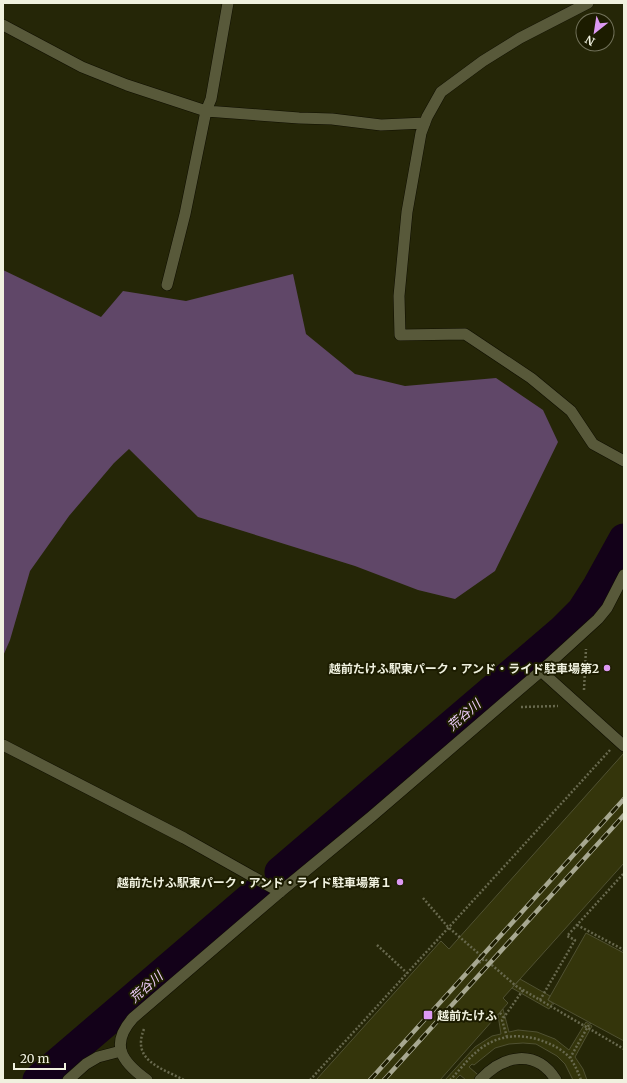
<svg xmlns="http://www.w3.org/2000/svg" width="627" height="1083" font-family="Merriweather,'Noto Sans JP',serif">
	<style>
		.forest { fill: #604768 }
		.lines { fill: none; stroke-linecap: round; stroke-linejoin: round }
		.river { stroke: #130119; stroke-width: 31 }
		.building { fill: #34350b; stroke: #505132 }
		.minor-casing { stroke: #0f0e00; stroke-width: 12 }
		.tertiary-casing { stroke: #0f0e00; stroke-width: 12 }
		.path { stroke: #68694e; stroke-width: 2.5; stroke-dasharray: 2 2; stroke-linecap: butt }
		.minor { stroke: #58593a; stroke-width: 11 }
		.tertiary { stroke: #58593a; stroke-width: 11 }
		.rail-casing { stroke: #a7a891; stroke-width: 4.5 }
		.rail { stroke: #1c1c00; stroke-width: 3; stroke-dasharray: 9; stroke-linecap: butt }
		.poi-dot { fill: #dd99f3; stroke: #1c1c00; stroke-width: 1.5 }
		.labels { text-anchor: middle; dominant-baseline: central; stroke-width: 4; stroke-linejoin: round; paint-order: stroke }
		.poi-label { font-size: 12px; font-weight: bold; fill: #f0f1df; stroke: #1c1c00; text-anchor: end }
		.water-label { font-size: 13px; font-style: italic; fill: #f2d0fe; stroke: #1c1c00 }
	</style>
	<rect width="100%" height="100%" fill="#252607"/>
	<path class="forest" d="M3,270L101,317L123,291L186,301L293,274L306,334L355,374L405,386L496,378L543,410L558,442L495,571L455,599L418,590L355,566L198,517L129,449L114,463L69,516L30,571L10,640L3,656Z"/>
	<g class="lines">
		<path class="river" d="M280,872L563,630L582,611L598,586L624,539
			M38,1080L254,895"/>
	</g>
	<path class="building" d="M624,753V863L503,998L508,1003L440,1080H316L441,941L449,949Z
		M586,933L624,953V1041L548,1000Z
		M520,979L550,996L548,1000L554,1004H552L549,1009L512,988Z
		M503,1009L509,1032L518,1030L537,1032L555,1039L569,1050L586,1022L592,1026L575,1057L583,1069L587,1080H573L565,1064L557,1056L536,1044L523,1043L509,1044L495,1048L474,1065L472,1064L469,1067L484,1080H466L460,1075L455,1080H445L475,1047L492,1036L501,1034L498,1015Z"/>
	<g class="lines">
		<g class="minor-casing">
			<path id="minor" d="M588,3L520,38L483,61L441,92L427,117L421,133L407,212L399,296L400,335L465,334L531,378L571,411L593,444L624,461
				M3,25L82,67L127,85L206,111L299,118L332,119L381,125L425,123
				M167,285L185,214L206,111L211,99L228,3
				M541,671L598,619L607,608L624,575
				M3,745L184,838L280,892
				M68,1080L86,1064L98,1057L121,1051
				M480,1080C503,1055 536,1048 556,1080"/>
		</g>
		<g class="tertiary-casing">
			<path id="tertiary" d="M147,1080C122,1062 109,1045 133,1018L280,892L371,817L541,671L624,746"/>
		</g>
		<path class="path" d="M584,690L586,649
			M521,707L558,706
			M423,898L448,927L516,986L624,1049
			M577,925L624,950
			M377,945L407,973
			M479,963L484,959
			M540,1000L575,940L567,936L624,873
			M500,1013L503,1017
			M144,1029C131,1061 162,1068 184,1080
			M507,1037L502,1020L523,990
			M570,1058L590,1023
			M310,1080L610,750
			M450,1080C460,1070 469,1057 480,1049C501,1033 526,1033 550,1044C557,1047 565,1052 570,1058C575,1065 578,1072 581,1080"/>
		<use href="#minor" class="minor"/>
		<use href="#tertiary" class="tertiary"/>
		<g class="rail-casing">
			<path id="rail" d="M370,1080L624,799
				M384,1080L624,815"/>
		</g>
		<use href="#rail" class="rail"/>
	</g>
	<g class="poi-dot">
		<circle cx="607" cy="668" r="4"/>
		<circle cx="400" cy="882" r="4"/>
		<rect x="423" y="1010" width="10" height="10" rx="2"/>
	</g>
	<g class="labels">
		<g class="poi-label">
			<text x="599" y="668">越前たけふ駅東パーク・アンド・ライド駐車場第2</text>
			<text x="392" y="882">越前たけふ駅東パーク・アンド・ライド駐車場第１</text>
			<text x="437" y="1015" text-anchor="start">越前たけふ</text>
		</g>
		<g class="water-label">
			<text transform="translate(464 715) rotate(-41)">荒谷川</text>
			<text transform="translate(146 987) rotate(-41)">荒谷川</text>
		</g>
	</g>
	<rect width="627" height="1083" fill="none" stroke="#f0f1df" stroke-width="8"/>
	<g transform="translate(595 32) rotate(210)"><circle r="19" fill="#1c1c00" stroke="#717159"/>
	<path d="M0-3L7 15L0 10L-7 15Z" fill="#dd99f3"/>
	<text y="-6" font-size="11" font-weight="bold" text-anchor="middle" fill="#f0f1df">N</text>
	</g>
	<path d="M14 1063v6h51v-6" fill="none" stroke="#f0f1df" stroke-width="2"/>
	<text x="20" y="1063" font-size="12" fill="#f0f1df" stroke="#1c1c00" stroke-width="3" paint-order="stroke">20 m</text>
</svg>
